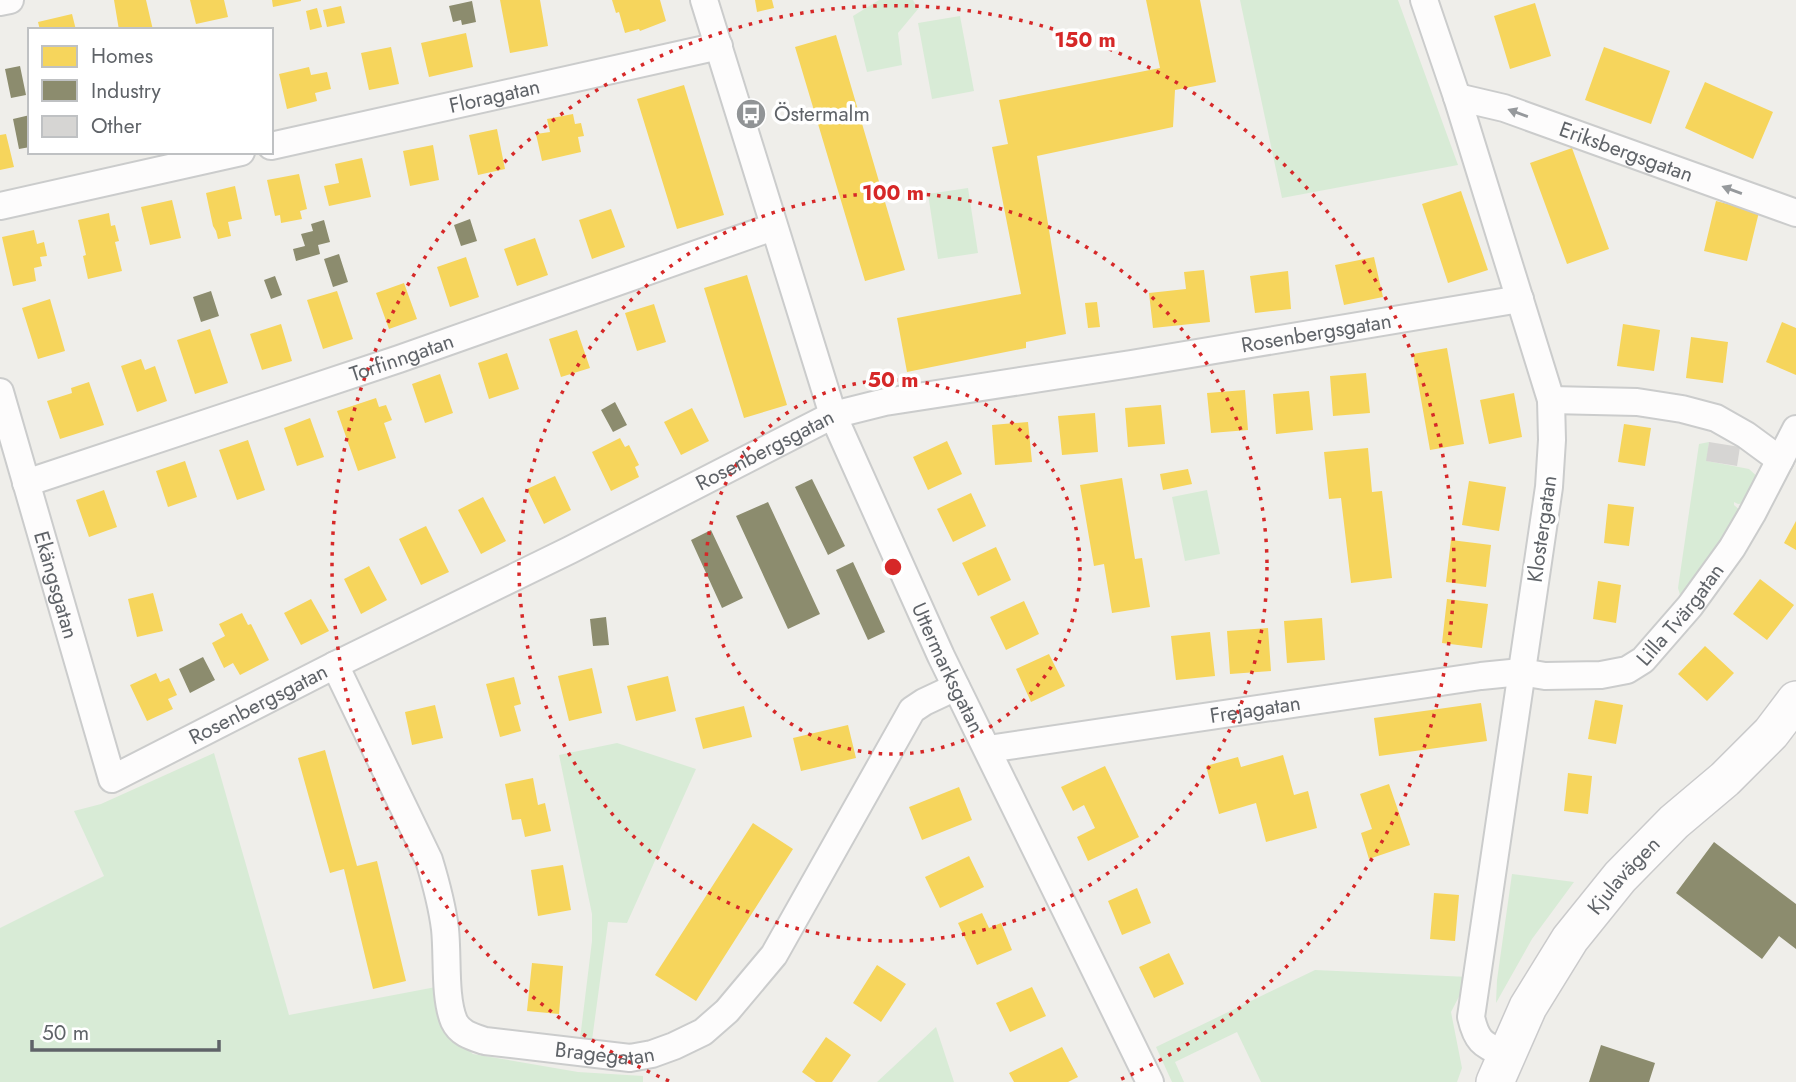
<svg xmlns="http://www.w3.org/2000/svg" width="1796" height="1082" font-family="Jost,sans-serif">
	<style>
		.green { fill: #d8ebd6 }
		.homes { fill: #f6d55c }
		.industry { fill: #8c8c6e }
		.building { fill: #d6d5d3 }
		.lines { fill: none; stroke-linecap: round; stroke-linejoin: round }
		.street-casing { stroke: #cbcccc; stroke-width: 30 }
		.secondary-casing { stroke: #cacacb; stroke-width: 40 }
		.street { stroke: #fdfcfc; stroke-width: 26 }
		.secondary { stroke: #fdfcfc; stroke-width: 37 }
		.oneway { fill: #96999c }
		.ring { fill: none; stroke: #d62828; stroke-width: 3.5; stroke-dasharray: 3.5 7 }
		.labels { text-anchor: middle; dominant-baseline: central; stroke-width: 7; stroke-linejoin: round; paint-order: stroke }
		.street-label { font-size: 21px; fill: #5f6368; stroke: #fff }
		.poi-label { font-size: 21px; fill: #5f6368; stroke: #fff; text-anchor: start }
		.centre { fill: #d62828; stroke: #fff; stroke-width: 3.5 }
		.ring-label { font-size: 21px; text-anchor: middle; font-weight: bold; fill: #d62828; stroke: #fff; stroke-width: 7; stroke-linejoin: round; paint-order: stroke }
	</style>
	<rect width="100%" height="100%" fill="#efeeea"/>
	<path class="green" d="M879,0H913L918,9L898,33L902,65L867,72L853,16Z
		M1240,0H1398L1458,165L1282,198Z
		M960,16L974,91L932,99L918,23Z
		M968,188L978,253L938,259L928,194Z
		M1709,442L1707,461L1749,469L1760,479L1746,503L1738,504L1734,502V505L1742,512L1681,598L1678,588L1699,444Z
		M1207,490L1220,554L1185,561L1172,497Z
		M617,743L696,769L627,923L608,922L592,1040L580,1039L592,941V914L559,755Z
		M214,753L289,1015L441,986L442,1027L473,1054L578,1072L643,1076V1082H0V928L104,876L74,811L101,804Z
		M1512,874L1574,882L1532,939L1496,1003L1497,980Z
		M1315,970L1469,977L1451,1012L1462,1068L1457,1082H1261L1237,1032L1175,1062L1184,1082H1172L1156,1047Z
		M936,1027L954,1082H877Z"/>
	<path class="homes" d="M114,0H146L153,30H119Z
		M190,0H224L228,17L196,24Z
		M272,0H301V1L273,7Z
		M500,0H540L548,46L510,53Z
		M612,0H660L666,21L640,31L639,29L625,33L619,12L616,13Z
		M755,0H772L774,8L757,12Z
		M1146,0H1200L1216,82L1175,90L1173,127L1037,156L1066,334L1026,342V348L907,372L897,318L1021,294L992,147L1008,144L999,100L1160,68Z
		M1535,3L1551,56L1510,69L1494,16Z
		M341,6L345,23L327,27L323,10Z
		M317,8L322,27L310,30L306,11Z
		M72,14L76,30H40L38,22Z
		M466,33L473,67L429,77L421,43Z
		M836,35L905,270L865,281L795,47Z
		M391,47L399,84L369,90L361,53Z
		M1604,47L1670,71L1651,124L1585,100Z
		M309,67L311,75L327,72L331,89L315,93L317,101L287,109L279,74Z
		M1705,82L1773,112L1753,159L1685,128Z
		M684,85L724,215L677,229L637,99Z
		M573,114L575,124L581,123L584,136L578,137L581,152L542,161L536,134L550,132L547,119Z
		M497,129L505,169L478,175L469,135Z
		M6,134L14,167L0,170V135Z
		M433,145L439,180L410,186L403,151Z
		M1572,148L1609,249L1567,264L1530,163Z
		M362,158L371,197L329,206L324,186L339,183L335,164Z
		M299,174L307,209L300,211L302,219L281,223L280,215L275,216L267,180Z
		M235,186L242,219L228,222L231,236L218,239L216,231L213,226L206,193Z
		M1461,191L1488,270L1448,283L1422,204Z
		M172,200L181,238L150,245L141,207Z
		M1716,201L1759,212L1747,261L1704,251Z
		M611,209L625,247L592,259L579,220Z
		M109,213L111,226L115,225L119,241L115,242L122,271L88,279L83,256L86,255L78,220Z
		M34,230L37,244L44,242L47,256L40,257L42,266L34,268L36,281L13,286L2,237Z
		M535,238L548,275L517,286L504,249Z
		M466,257L479,297L450,307L437,267Z
		M1374,257L1383,297L1344,305L1335,265Z
		M1204,270L1210,322L1153,328L1149,293L1186,289L1184,272Z
		M1288,271L1291,309L1255,313L1250,276Z
		M747,275L787,405L744,418L704,288Z
		M404,283L417,319L389,329L376,293Z
		M337,291L353,339L323,349L307,300Z
		M50,299L65,351L38,359L22,308Z
		M1097,302L1100,327L1088,328L1085,303Z
		M654,304L666,342L637,351L625,313Z
		M1782,322L1796,328V375L1766,362Z
		M281,324L292,361L262,370L250,334Z
		M1623,324L1660,330L1654,371L1617,366Z
		M210,329L228,383L195,394L177,340Z
		M577,330L590,368L561,377L549,339Z
		M1691,337L1728,342L1723,383L1686,378Z
		M1447,348L1464,444L1430,450L1413,354Z
		M507,353L519,389L489,399L478,363Z
		M141,359L145,370L155,366L167,401L137,412L121,366Z
		M1366,373L1370,413L1333,416L1330,376Z
		M440,374L453,413L425,423L412,384Z
		M89,382L104,425L60,439L47,401L72,393L71,388Z
		M1245,390L1248,430L1211,433L1207,393Z
		M1309,391L1313,430L1276,434L1273,394Z
		M1514,393L1522,437L1489,444L1480,400Z
		M376,398L379,407L386,405L392,420L384,423L396,458L358,471L337,411Z
		M1161,405L1165,444L1128,447L1125,408Z
		M692,408L709,441L681,455L664,422Z
		M1095,413L1098,452L1062,455L1058,416Z
		M310,418L324,457L297,466L284,428Z
		M1028,422L1032,462L995,465L992,425Z
		M1624,424L1651,428L1645,466L1618,462Z
		M620,438L625,447L629,445L639,465L635,467L639,477L611,491L592,452Z
		M248,440L265,490L237,500L219,450Z
		M947,441L962,474L928,490L913,457Z
		M1368,448L1372,492L1382,491L1392,578L1351,583L1341,498L1329,499L1324,452Z
		M185,461L197,497L168,507L156,471Z
		M1188,469L1192,484L1163,490L1160,474Z
		M555,476L571,510L544,524L527,489Z
		M1122,478L1135,559L1142,558L1150,607L1112,613L1104,564L1094,566L1080,485Z
		M1469,481L1506,487L1499,531L1462,525Z
		M104,490L117,527L89,537L76,500Z
		M971,493L986,526L953,542L937,509Z
		M483,497L506,541L481,554L458,510Z
		M1608,504L1634,507L1629,546L1604,543Z
		M1796,521V550L1784,543Z
		M426,526L449,572L421,585L399,539Z
		M1451,540L1491,545L1486,587L1446,582Z
		M996,547L1011,580L978,596L962,563Z
		M369,566L387,600L361,614L344,579Z
		M1760,579L1794,605L1767,640L1733,614Z
		M1598,581L1621,585L1616,623L1593,619Z
		M153,593L163,631L137,637L128,599Z
		M311,599L329,631L301,645L284,613Z
		M1447,599L1488,604L1482,648L1442,643Z
		M1024,601L1039,634L1006,650L990,617Z
		M242,613L248,625L251,624L269,660L240,675L233,663L224,668L212,643L225,636L219,624Z
		M1322,618L1325,660L1287,663L1284,621Z
		M1268,628L1271,671L1230,674L1227,631Z
		M1210,632L1215,676L1176,680L1171,636Z
		M1705,646L1734,673L1707,701L1678,674Z
		M1049,654L1065,686L1031,702L1016,669Z
		M592,668L602,713L569,721L558,676Z
		M156,673L160,682L169,678L177,695L168,699L173,709L147,721L130,685Z
		M668,676L676,711L636,721L627,686Z
		M514,677L521,704L514,706L521,731L500,737L486,684Z
		M1595,700L1623,705L1616,744L1588,739Z
		M1481,703L1487,741L1379,756L1374,718Z
		M435,705L443,738L412,745L405,712Z
		M744,706L752,737L703,749L695,718Z
		M848,725L856,758L801,771L793,738Z
		M325,750L357,866L377,861L406,981L373,989L344,869L330,873L298,758Z
		M1283,755L1294,795L1308,791L1317,828L1266,842L1256,803L1219,814L1206,766L1238,757L1241,767Z
		M1105,766L1139,837L1088,861L1077,837L1095,828L1084,805L1073,811L1061,787Z
		M1568,773L1592,776L1588,814L1564,811Z
		M533,778L538,805L545,803L551,831L525,837L521,819L512,820L505,784Z
		M1389,784L1410,845L1369,859L1361,833L1372,829L1360,794Z
		M959,787L972,820L922,840L909,807Z
		M753,823L793,849L696,1001L655,975Z
		M969,856L984,887L940,908L925,877Z
		M563,865L571,910L538,916L531,870Z
		M1137,888L1151,923L1122,935L1108,901Z
		M1434,893L1459,895L1455,941L1430,939Z
		M982,913L989,928L1001,923L1012,950L977,965L958,923Z
		M1169,953L1184,984L1154,998L1139,967Z
		M532,963L563,966L559,1014L527,1011Z
		M877,965L906,984L881,1022L853,1003Z
		M1032,987L1046,1016L1010,1032L996,1003Z
		M826,1037L851,1055L832,1082H816L802,1072Z
		M1062,1047L1078,1077L1068,1082H1014L1009,1073Z"/>
	<path class="industry" d="M472,1L476,22L462,25L461,20L453,22L449,6Z
		M20,66L26,95L11,98L5,69Z
		M30,115V147L19,149L13,119Z
		M470,219L477,241L461,246L454,225Z
		M324,220L330,242L318,245L320,254L296,261L293,249L305,246L301,234L313,231L311,224Z
		M339,254L348,282L333,287L324,259Z
		M275,276L282,295L271,299L264,280Z
		M211,291L219,316L201,322L193,297Z
		M615,402L627,425L613,432L601,410Z
		M812,479L845,546L828,555L795,487Z
		M768,502L820,614L788,629L736,516Z
		M711,530L743,598L722,608L691,540Z
		M853,562L885,632L868,640L836,570Z
		M606,617L609,645L593,646L590,619Z
		M203,657L215,680L190,693L179,669Z
		M1714,842L1796,904V949L1779,936L1762,959L1676,893Z
		M1601,1045L1655,1063L1649,1082H1589Z"/>
	<path class="building" d="M1709,442L1740,447L1737,466L1706,461Z"/>
	<g class="lines">
		<g class="street-casing">
			<g id="street">
				<path id="s1" d="M704,0L833,415L941,656L1150,1082"/>
				<path d="M1424,0L1457,97L1551,400L1552,440L1549,487L1471,1017C1477,1043 1483,1044 1506,1055"/>
				<path d="M0,2L10,0"/>
				<path id="s2" d="M1457,97L1504,108L1796,213"/>
				<path id="s3" d="M271,146L719,46"/>
				<path d="M0,206L241,152"/>
				<path id="s4" d="M0,392L112,779L335,665L570,550L833,415L885,402L1131,364L1520,299"/>
				<path d="M1551,400L1637,402L1682,409L1716,418L1746,435L1780,460"/>
				<path id="s5" d="M26,483L399,359L773,227"/>
				<path id="s6" d="M335,665L429,860C436,883 442,905 445,929C448,956 444,997 454,1021C460,1034 473,1037 485,1041L630,1058L652,1054L674,1046L703,1032L727,1011L774,955L912,710L924,702L956,687"/>
				<path id="s7" d="M988,749L1481,676L1521,672L1545,676L1601,675L1627,670L1643,660L1690,606L1732,548L1752,514L1796,429"/>
			</g>
		</g>
		<g class="secondary-casing">
			<g id="secondary">
				<path id="s8" d="M1495,1082L1528,1007L1570,939L1620,877L1674,822L1725,779L1771,733L1796,700"/>
			</g>
		</g>
		<use href="#street" class="street"/>
		<use href="#secondary" class="secondary"/>
	</g>
	<defs><path id="oneway-solid" d="M-6-.8H1V-3.2L6.5 0L1 3.2V.8H-6Z" transform="scale(1.75)"/></defs>
	<g class="oneway">
		<use href="#oneway-solid" transform="translate(1518 113) rotate(-160)"/>
		<use href="#oneway-solid" transform="translate(1732 190) rotate(-160)"/>
	</g>
	<g class="ring">
		<circle cx="893" cy="567" r="187"/>
		<circle cx="893" cy="567" r="374"/>
		<path d="M669 1081A561 561 0 1 1 1117 1081"/>
	</g>
	<defs>
		<g id="bus-disc" transform="scale(1.575)"><circle r="9.5" fill="#919496" stroke="#fff"/><path d="M-5-6H5V4H4V6H2V4H-2V6H-4V4H-5ZM-3.5-4V0h7V-4ZM-3.5 1.2v1.5H-2V1.2ZM2 1.2v1.5H3.5V1.2Z" fill="#fff"/></g>
	</defs>
	<g fill-rule="evenodd">
		<use href="#bus-disc" x="751" y="114"/>
	</g>
	<g class="labels">
		<g class="street-label">
			<text stroke="none"><textPath href="#s3" startOffset="229">Floragatan</textPath></text>
			<text stroke="none"><textPath href="#s2" startOffset="178">Eriksbergsgatan</textPath></text>
			<text stroke="none"><textPath href="#s4" startOffset="1701">Rosenbergsgatan</textPath></text>
			<text stroke="none"><textPath href="#s5" startOffset="396">Torfinngatan</textPath></text>
			<text stroke="none"><textPath href="#s4" startOffset="1134">Rosenbergsgatan</textPath></text>
			<text transform="translate(1542 529) rotate(-82)">Klostergatan</text>
			<text stroke="none"><textPath href="#s4" startOffset="201">Ekängsgatan</textPath></text>
			<text stroke="none"><textPath href="#s7" startOffset="723">Lilla Tvärgatan</textPath></text>
			<text stroke="none"><textPath href="#s1" startOffset="712">Uttermarksgatan</textPath></text>
			<text stroke="none"><textPath href="#s4" startOffset="567">Rosenbergsgatan</textPath></text>
			<text stroke="none"><textPath href="#s7" startOffset="270">Frejagatan</textPath></text>
			<text stroke="none"><textPath href="#s8" startOffset="245">Kjulavägen</textPath></text>
			<text stroke="none"><textPath href="#s6" startOffset="539">Bragegatan</textPath></text>
		</g>
		<g class="poi-label">
			<text x="774" y="114">Östermalm</text>
		</g>
	</g>
	<circle cx="893" cy="567" r="10" class="centre"/>
	<g class="ring-label">
		<text x="1085" y="47">150 m</text>
		<text x="893" y="200">100 m</text>
		<text x="893" y="387">50 m</text>
	</g>
	<rect x="28" y="28" width="245" height="126" fill="#ffffff" stroke="#bfc1c3" stroke-width="2"/>
	<rect x="42" y="46" width="35" height="21" fill="#f6d55c" stroke="#bfc1c3" stroke-width="2"/>
	<text x="91" y="63" font-size="21" fill="#5f6368">Homes</text>
	<rect x="42" y="80" width="35" height="21" fill="#8c8c6e" stroke="#bfc1c3" stroke-width="2"/>
	<text x="91" y="98" font-size="21" fill="#5f6368">Industry</text>
	<rect x="42" y="116" width="35" height="21" fill="#d6d5d3" stroke="#bfc1c3" stroke-width="2"/>
	<text x="91" y="133" font-size="21" fill="#5f6368">Other</text>
	<path d="M32 1040v10h187v-10" fill="none" stroke="#5f6368" stroke-width="3.5"/>
	<text x="42" y="1040" font-size="21" fill="#5f6368" stroke="#ffffff" stroke-width="5" paint-order="stroke">50 m</text>
</svg>
